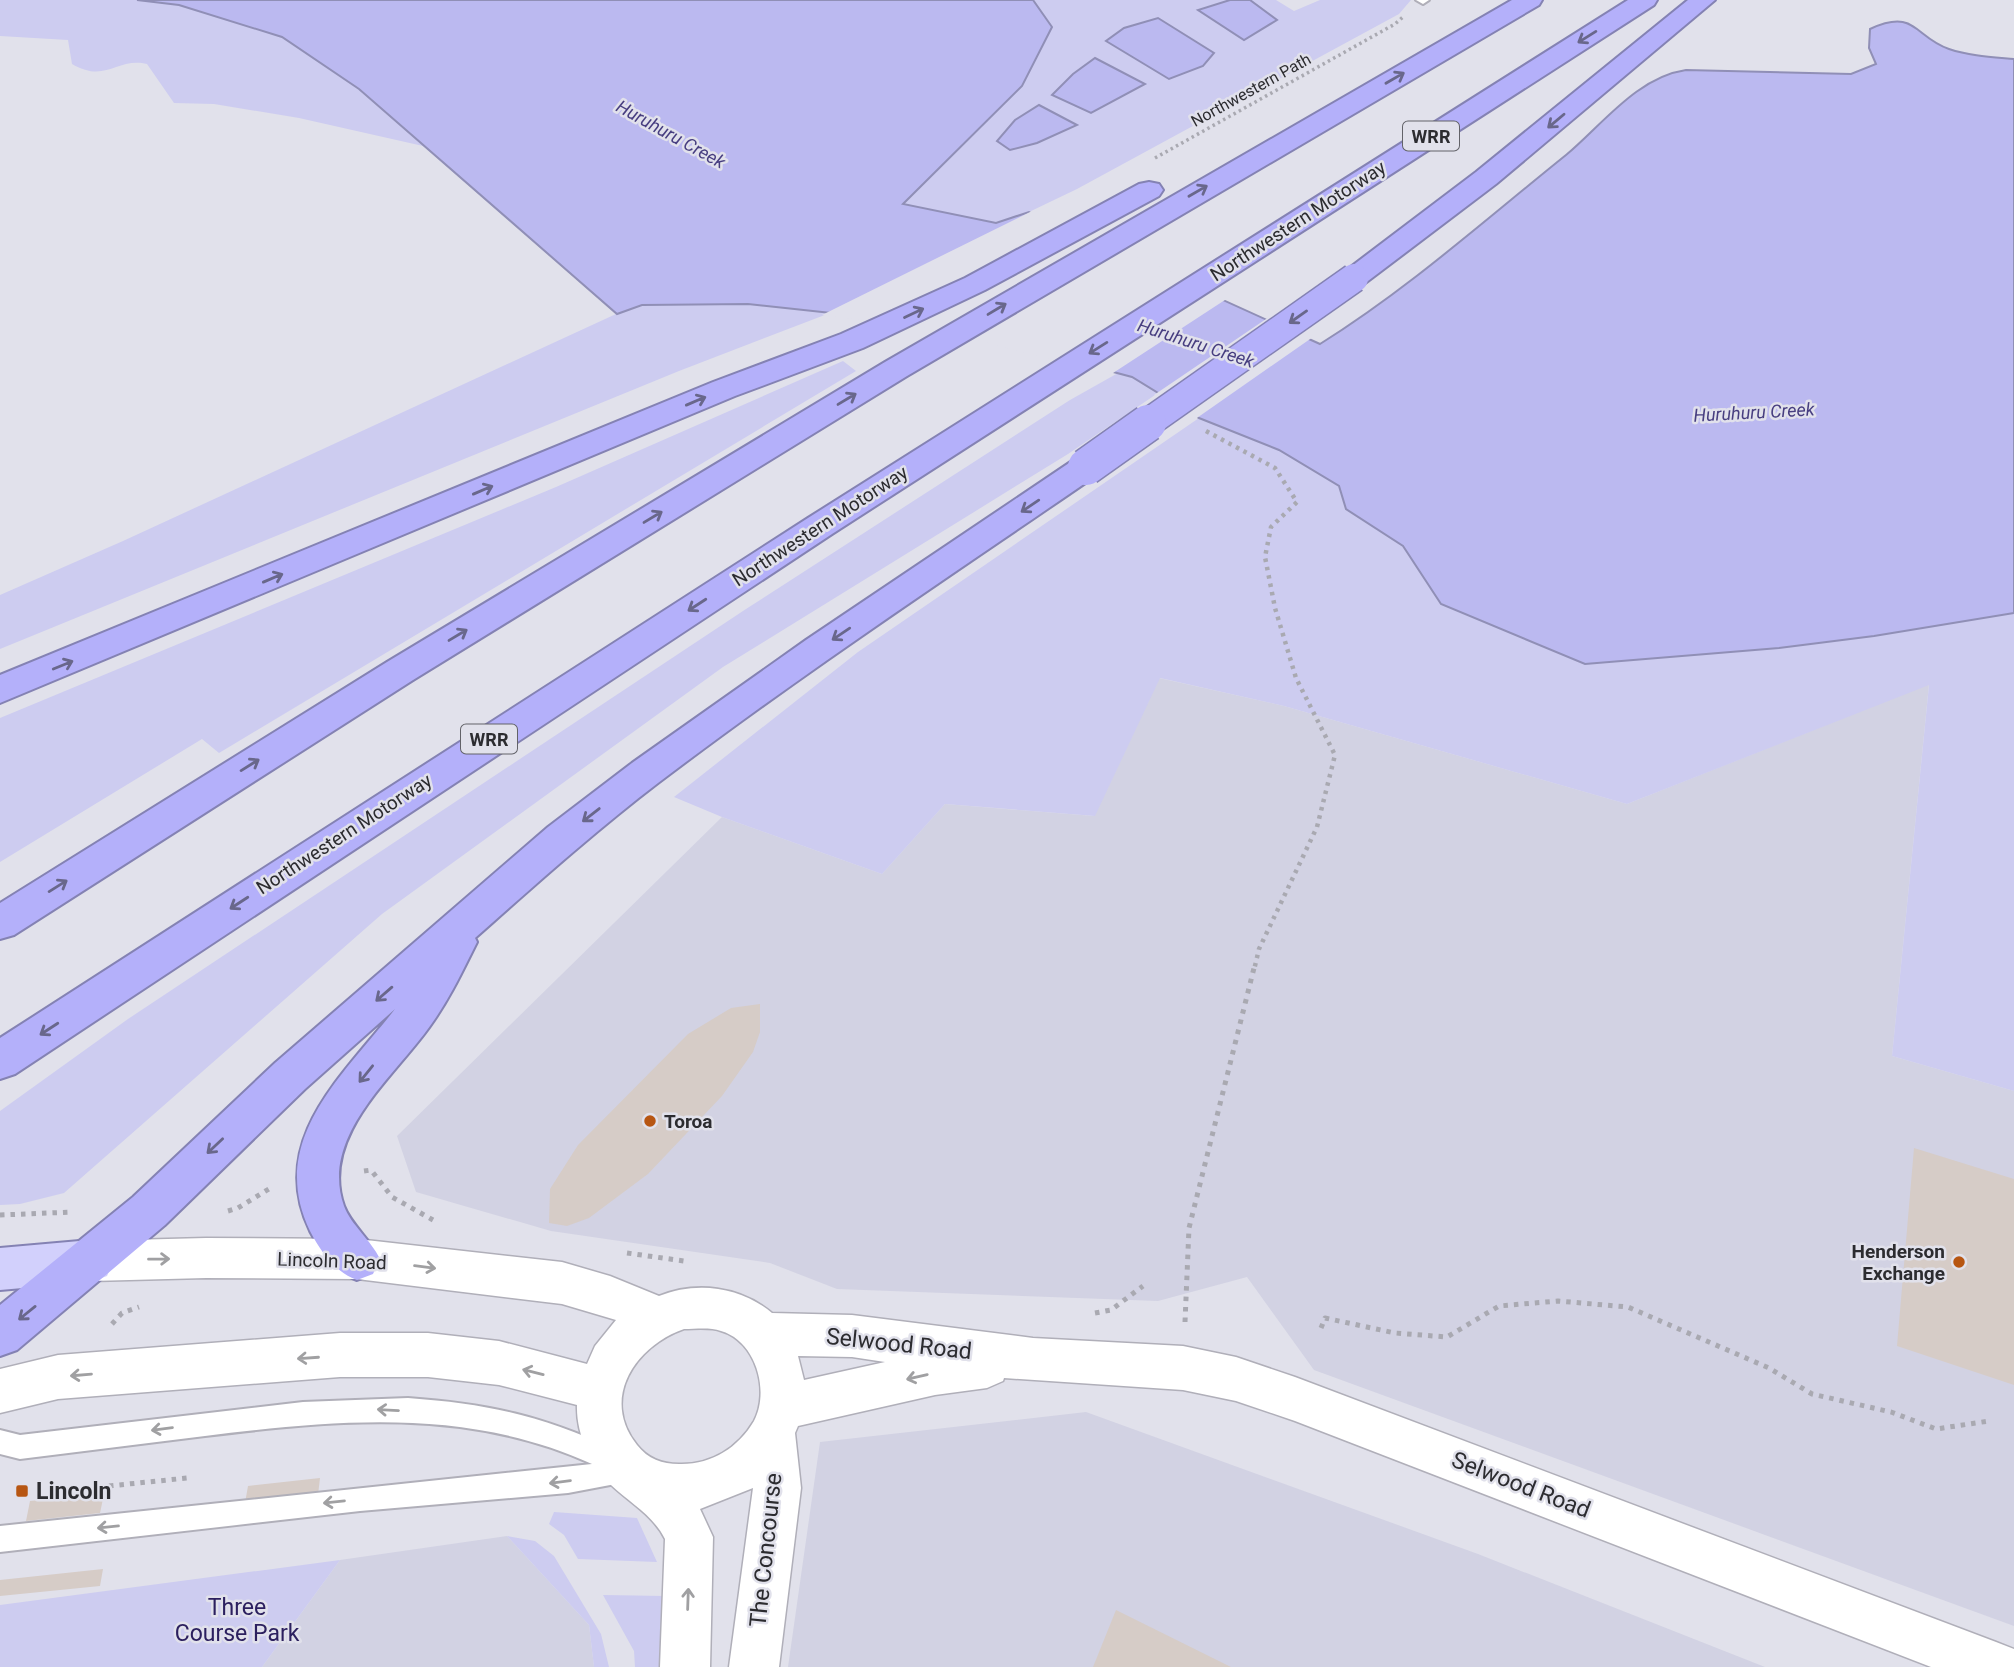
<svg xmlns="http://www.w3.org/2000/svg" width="2014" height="1667" font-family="Roboto,sans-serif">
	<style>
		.built { fill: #d2d2e3 }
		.green { fill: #cdccf0 }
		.water { fill: #bbb9f0; stroke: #908fb6; stroke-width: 2 }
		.pier { fill: #e1e1eb }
		.building { fill: #d6ccc7 }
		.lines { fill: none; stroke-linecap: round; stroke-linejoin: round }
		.lane-casing { stroke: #b0afb9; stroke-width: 4 }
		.street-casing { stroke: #b0afb9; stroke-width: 3 }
		.primary-casing { stroke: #8482b3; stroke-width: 4 }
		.highway-casing { stroke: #8482b3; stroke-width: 4 }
		.path-far2 { stroke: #a9a9b1; stroke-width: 3.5; stroke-dasharray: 2.5 3.5; stroke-linecap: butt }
		.path-far1 { stroke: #a9a9b1; stroke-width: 4.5; stroke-dasharray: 3.5 5; stroke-linecap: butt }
		.path { stroke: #a9a9b1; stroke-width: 5; stroke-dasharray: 4.5 6; stroke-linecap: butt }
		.lane { fill: #fff; fill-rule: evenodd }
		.street { fill: #fff; fill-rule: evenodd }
		.primary { fill: #d2d0fc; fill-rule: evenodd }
		.highway { fill: #b4b0fa; fill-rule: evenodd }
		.highway-bridge-far1-casing { stroke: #8482b3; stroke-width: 31; stroke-linecap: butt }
		.highway-bridge-casing { stroke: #8482b3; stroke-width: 39; stroke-linecap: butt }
		.highway-bridge-far1 { stroke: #b4b0fa; stroke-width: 28 }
		.highway-bridge { stroke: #b4b0fa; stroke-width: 36 }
		.oneway { stroke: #69678b }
		.oneway2 { stroke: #a0a0a2 }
		.poi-dot { fill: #b75612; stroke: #e1e1eb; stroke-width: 2.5 }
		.labels { text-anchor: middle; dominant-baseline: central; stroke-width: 5; stroke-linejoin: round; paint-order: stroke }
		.far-street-label { font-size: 16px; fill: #2c2c30; stroke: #e1e1eb }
		.far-water-label { font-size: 18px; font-style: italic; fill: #473e80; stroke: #e1e1eb }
		.shield { fill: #e1e1eb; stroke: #626268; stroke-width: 2 }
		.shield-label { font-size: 18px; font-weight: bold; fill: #2c2c30 }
		.street-label { font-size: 19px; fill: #2c2c30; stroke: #e1e1eb }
		.poi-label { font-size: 19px; font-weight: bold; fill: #2c2c30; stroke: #e1e1eb; text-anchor: start }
		.near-street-label { font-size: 23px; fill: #2c2c30; stroke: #e1e1eb }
		.near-poi-label { font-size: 23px; font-weight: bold; fill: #2c2c30; stroke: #e1e1eb; text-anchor: start }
		.near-park-label { font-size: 23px; fill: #2c205f; stroke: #e1e1eb }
	</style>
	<rect width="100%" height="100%" fill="#e1e1eb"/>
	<path class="built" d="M1159,678L1284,706L1627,804L1929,684L1892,1056L2014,1091V1626L1314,1370L1247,1277L1158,1301L837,1289L770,1263L551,1231L416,1192L397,1136L722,817L882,874L945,804L1094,816Z
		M1086,1412L1478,1554L1765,1667H788L820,1442Z
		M507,1536L589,1625L594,1667H262L340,1560Z"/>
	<path class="green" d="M0,0H388L830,313L679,371L0,649V595L123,541L616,314L423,146L299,118L214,104L174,103L147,64C117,57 106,84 72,64L68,40L0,36Z
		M525,0H1276L1294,11L1320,0H1411L1399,14L1077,189L1029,212L996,223L902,204Z
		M843,361L856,371L219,753L202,739L0,862V718L556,487Z
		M1118,373L1132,377L1158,393L1068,454L723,667L382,914L64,1193L20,1204L0,1205V1111L128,1019L746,609L1070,400Z
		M1275,403L2014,433V1091L1892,1056L1929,685L1627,804L1284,706L1160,678L1095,816L945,804L882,874L722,817L674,797L858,652L1199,418Z
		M554,1512L637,1518L657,1562L578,1559L564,1535L549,1524Z
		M507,1536L535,1541L554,1556L601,1634L609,1667H594L589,1625Z
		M340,1560L262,1667H0V1605Z
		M603,1595L666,1596L665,1667H635L634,1651Z"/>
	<path class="water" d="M137,0H1033L1052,27L1022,86L903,204L996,223L1029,212L1320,344C1408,289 1485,220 1566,155C1602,125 1637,77 1686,70L1851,74L1876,64L1869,48L1870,29C1916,8 1914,37 1949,49C1970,56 1992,57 2014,59V613L1874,636L1779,648L1585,664L1441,604L1403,546L1346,509L1339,486L1279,450L1199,418L1132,377L933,324L748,304L642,305L617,314L359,89L282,37L179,5Z
		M1230,0H1250L1277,20L1244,40L1198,10Z
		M1158,18L1214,53L1203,66L1169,79L1106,41L1124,28Z
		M1095,58L1145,84L1091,113L1052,95L1073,74Z
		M1039,105L1077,125L1037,143L1010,150L997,141L1015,120Z"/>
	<path class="pier" d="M1034,210L1228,298L1110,375L931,328L822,315Z
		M1269,317L1313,337L1194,420L1154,395Z"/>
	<path class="building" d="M760,1004V1032L753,1052L722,1096L648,1174L589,1218L567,1226L549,1223L550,1189L578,1145L688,1034L731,1008Z
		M1914,1148L2014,1179V1385L1897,1346Z
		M320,1478L318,1495L245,1503L248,1486Z
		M104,1494L100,1513L26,1521L30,1501Z
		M103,1569L100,1586L0,1596V1580Z
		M1116,1610L1231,1667H1093Z"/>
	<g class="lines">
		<g class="lane-casing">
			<path id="lane" d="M1416,0H1429L1423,4Z
				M408,1398C491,1404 541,1416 617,1450L620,1459L635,1461L638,1470L635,1479L626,1482L568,1493L360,1511L0,1552V1526L592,1464C467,1407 337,1420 205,1436C143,1444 82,1451 20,1459L0,1454V1430L20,1435L303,1402Z"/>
		</g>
		<g class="street-casing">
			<path id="street" d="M206,1238L357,1239L562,1262L610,1276L659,1296C696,1281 740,1286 772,1313L852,1315L1033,1338L1183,1346L1236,1357L1295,1377L1996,1642L2014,1649V1667H1931L1295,1421L1236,1401L1183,1390L1004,1378L1003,1381L987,1388L935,1395L798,1426L795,1433L801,1488L779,1667H729L753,1488L700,1509L713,1537L710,1667H660L665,1539C653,1515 630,1503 611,1485C590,1466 576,1433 577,1405L499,1385L428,1377H340L58,1399L0,1413V1369L58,1355L340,1333H428L499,1341L587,1364L595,1346L616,1320L562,1304L357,1279L206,1278L91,1281L76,1275L69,1261L76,1247L91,1241ZM684,1329C696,1329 710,1327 721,1331C756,1341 770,1391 754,1421C738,1448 711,1465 679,1464C662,1464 648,1459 637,1445C600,1399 635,1346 684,1329ZM798,1356L852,1357L885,1362L804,1380Z"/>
		</g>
		<g class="primary-casing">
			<path id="primary" d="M91,1240L107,1246L114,1261L107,1276L91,1282L0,1290V1248Z"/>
		</g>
		<g class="highway-casing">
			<path id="highway" d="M1512,0H1542L1539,5L907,376L413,680L14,935L0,939V903L387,662L885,362Z
				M1628,0H1657L1654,5L832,534L15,1074L0,1079V1038L808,518Z
				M1688,0H1715L1496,184L1364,284L1354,287L1344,284L1339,278L1344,272L1476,172Z
				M1149,182L1159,184L1163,190L1159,196L985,290L863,348L735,396L0,703V675L713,382L841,334L965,278L1139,184Z
				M1086,456L1097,459L1102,467L1097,475C950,576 800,675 658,783C594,832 535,885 475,938L477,942C463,970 449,1000 430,1026C395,1076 319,1136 344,1206C351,1225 371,1240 380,1259L373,1274L357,1280C335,1272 321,1252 310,1231C266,1140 344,1075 395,1009L305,1089L165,1225L17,1350L0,1356V1305L133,1197L275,1063L548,827L632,763L806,640L1075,459Z"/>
		</g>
		<path class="path-far2" d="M1155,158L1395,24L1403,17"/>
		<path class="path-far1" d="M1206,431L1275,468L1297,502L1271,527L1265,557L1275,608L1296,678L1335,755L1317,827L1259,949L1254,970"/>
		<path class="path" d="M364,1171L371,1170L392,1197L433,1220
			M228,1211L238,1208L272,1187
			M0,1215L73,1212
			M627,1253L684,1261
			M1095,1313L1111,1310L1143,1286
			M1185,1322L1189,1228L1254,968
			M112,1324L122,1313L139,1307
			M1321,1328L1325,1318L1395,1333L1447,1337L1499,1306L1558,1301L1628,1307L1769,1368L1812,1394L1891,1412L1936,1429L1989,1421
			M109,1486L187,1478"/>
		<use href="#lane" class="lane"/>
		<use href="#street" class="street"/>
		<use href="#primary" class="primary"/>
		<use href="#highway" class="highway"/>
		<g class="highway-bridge-far1-casing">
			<path id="highway-bridge-far1" d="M1145,425L1354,278"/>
		</g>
		<g class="highway-bridge-casing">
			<path id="highway-bridge" d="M1086,467L1148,423"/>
		</g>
		<use href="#highway-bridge-far1" class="highway-bridge-far1"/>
		<use href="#highway-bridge" class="highway-bridge"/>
	</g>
	<defs><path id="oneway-shaft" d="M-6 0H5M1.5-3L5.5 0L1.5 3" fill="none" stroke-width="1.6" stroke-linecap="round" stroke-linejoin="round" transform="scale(1.75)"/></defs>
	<g class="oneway">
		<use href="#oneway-shaft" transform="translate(1587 37) rotate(148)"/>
		<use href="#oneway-shaft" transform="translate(1395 78) rotate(-30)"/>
		<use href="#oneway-shaft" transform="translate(1556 121) rotate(140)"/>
		<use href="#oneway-shaft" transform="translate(1198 191) rotate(-30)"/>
		<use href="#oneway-shaft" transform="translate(997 309) rotate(-31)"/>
		<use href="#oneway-shaft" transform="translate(914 313) rotate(-25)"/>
		<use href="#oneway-shaft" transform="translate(1298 317) rotate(145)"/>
		<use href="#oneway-shaft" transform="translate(1098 348) rotate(148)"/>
		<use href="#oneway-shaft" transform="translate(847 399) rotate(-31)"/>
		<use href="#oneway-shaft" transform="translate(696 401) rotate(-23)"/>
		<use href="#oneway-shaft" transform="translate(483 490) rotate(-23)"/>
		<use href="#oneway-shaft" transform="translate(1030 506) rotate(146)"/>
		<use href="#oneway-shaft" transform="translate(653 517) rotate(-31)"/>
		<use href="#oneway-shaft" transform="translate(273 578) rotate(-23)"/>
		<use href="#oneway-shaft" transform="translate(697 605) rotate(147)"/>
		<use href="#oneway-shaft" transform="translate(841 634) rotate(146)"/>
		<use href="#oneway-shaft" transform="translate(458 635) rotate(-31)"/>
		<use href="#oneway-shaft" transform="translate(63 665) rotate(-22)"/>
		<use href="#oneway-shaft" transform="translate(250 765) rotate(-32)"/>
		<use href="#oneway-shaft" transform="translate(591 815) rotate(142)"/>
		<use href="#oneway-shaft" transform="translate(58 886) rotate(-32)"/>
		<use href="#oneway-shaft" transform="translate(239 903) rotate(147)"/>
		<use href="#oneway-shaft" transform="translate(384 994) rotate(139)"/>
		<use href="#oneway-shaft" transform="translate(49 1029) rotate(147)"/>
		<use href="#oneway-shaft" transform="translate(366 1074) rotate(129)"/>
		<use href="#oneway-shaft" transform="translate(215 1146) rotate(137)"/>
		<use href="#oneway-shaft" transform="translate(27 1313) rotate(141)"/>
	</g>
	<g class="oneway2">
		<use href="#oneway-shaft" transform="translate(159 1259) rotate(-1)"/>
		<use href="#oneway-shaft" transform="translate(425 1267) rotate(7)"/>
		<use href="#oneway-shaft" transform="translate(308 1358) rotate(176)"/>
		<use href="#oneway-shaft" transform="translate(533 1372) rotate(-166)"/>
		<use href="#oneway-shaft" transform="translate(81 1375) rotate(175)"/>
		<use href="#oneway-shaft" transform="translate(917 1377) rotate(167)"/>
		<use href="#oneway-shaft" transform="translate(388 1410) rotate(-177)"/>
		<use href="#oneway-shaft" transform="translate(162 1429) rotate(173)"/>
		<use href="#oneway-shaft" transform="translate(560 1482) rotate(173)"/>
		<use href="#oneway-shaft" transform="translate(334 1502) rotate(174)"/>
		<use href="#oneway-shaft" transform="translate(108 1527) rotate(174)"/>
		<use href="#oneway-shaft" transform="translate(688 1599) rotate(-88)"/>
	</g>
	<g class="poi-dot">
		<circle cx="650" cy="1121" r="7"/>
		<circle cx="1959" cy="1262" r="7"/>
		<rect x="15" y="1484" width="14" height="14" rx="3.5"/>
	</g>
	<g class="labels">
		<g class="far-street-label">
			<text transform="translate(1251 90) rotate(-29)">Northwestern Path</text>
		</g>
		<g class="far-water-label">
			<text transform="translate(671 134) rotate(29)">Huruhuru Creek</text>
			<text transform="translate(1196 343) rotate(18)">Huruhuru Creek</text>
			<text transform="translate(1754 412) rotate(-3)">Huruhuru Creek</text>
		</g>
		<g class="shield">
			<rect x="1403" y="121.5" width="56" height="29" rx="5"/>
			<rect x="461" y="724.5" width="56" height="29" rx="5"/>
		</g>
		<g class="shield-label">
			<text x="1431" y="136">WRR</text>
			<text x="489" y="739">WRR</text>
		</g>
		<g class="street-label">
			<text transform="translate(1298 221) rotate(-33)">Northwestern Motorway</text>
			<text transform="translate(820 526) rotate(-33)">Northwestern Motorway</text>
			<text transform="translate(344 834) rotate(-33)">Northwestern Motorway</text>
			<text transform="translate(332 1261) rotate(2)">Lincoln Road</text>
		</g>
		<g class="poi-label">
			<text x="664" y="1121">Toroa</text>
			<text x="1945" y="1251" text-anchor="end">Henderson<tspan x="1945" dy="22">Exchange</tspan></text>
		</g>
		<g class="near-street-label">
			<text transform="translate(899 1344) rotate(6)">Selwood Road</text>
			<text transform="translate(1521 1485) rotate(21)">Selwood Road</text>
			<text transform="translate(766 1550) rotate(-84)">The Concourse</text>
		</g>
		<g class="near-poi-label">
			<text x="36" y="1491">Lincoln</text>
		</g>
		<g class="near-park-label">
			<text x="237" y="1607">Three<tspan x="237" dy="26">Course Park</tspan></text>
		</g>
	</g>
</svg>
